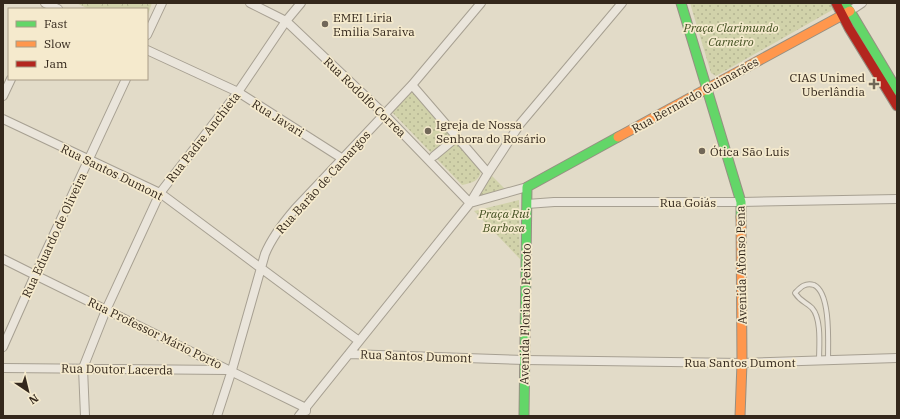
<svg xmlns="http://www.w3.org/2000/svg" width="900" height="419" font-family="'IBM Plex Serif',serif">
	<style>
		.forest { fill: url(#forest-crowns) }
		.park { fill: url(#park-dots) }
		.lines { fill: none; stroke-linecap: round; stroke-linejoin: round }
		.lane-casing { stroke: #a7a092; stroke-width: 6 }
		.street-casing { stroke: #a7a092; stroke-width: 10 }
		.fast-casing { stroke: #968f82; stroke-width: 11 }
		.slow-casing { stroke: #968f82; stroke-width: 11 }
		.jam-casing { stroke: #968f82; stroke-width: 11 }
		.lane { stroke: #eae5db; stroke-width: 4 }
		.street { stroke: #eae5db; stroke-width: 8 }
		.fast { stroke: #63d668; stroke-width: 9 }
		.slow { stroke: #ff974d; stroke-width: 9 }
		.jam { stroke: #b3261e; stroke-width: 9 }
		.poi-dot { fill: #716758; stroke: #f5eacd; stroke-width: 1.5 }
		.labels { text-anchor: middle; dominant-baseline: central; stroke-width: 3.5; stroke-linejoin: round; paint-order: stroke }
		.poi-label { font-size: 12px; fill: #34281c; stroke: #f5eacd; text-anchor: start }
		.park-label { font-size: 12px; font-style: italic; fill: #445122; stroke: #f5eacd }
		.street-label { font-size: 12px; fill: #34281c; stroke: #f5eacd }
	</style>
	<defs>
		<pattern id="forest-crowns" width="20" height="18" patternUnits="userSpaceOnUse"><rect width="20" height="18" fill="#d1d2aa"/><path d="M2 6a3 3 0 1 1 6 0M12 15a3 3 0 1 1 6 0" fill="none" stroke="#b4b492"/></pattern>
		<pattern id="park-dots" width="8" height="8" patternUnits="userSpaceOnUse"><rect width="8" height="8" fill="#d1d2aa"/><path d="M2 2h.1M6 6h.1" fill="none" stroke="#b4b492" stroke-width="1.8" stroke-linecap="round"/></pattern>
	</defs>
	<rect width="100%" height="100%" fill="#e2dbc8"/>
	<path class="forest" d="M76,3H152L147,17V9H89Z"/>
	<path class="park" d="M690,3H833L834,9L716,76L711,73Z
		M412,90L481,170C480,181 472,183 462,185L391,111Z
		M490,174L506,190L476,198Z
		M519,200L520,259L474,211Z"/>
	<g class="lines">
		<g class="lane-casing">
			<path id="lane" d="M819,361C819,347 822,319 812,308C806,302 801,302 795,293C800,288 805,282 814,285C831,293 828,343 828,360"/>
		</g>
		<g class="street-casing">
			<path id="street" d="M45,3L58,9
				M250,3L286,21L384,114L470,203
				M850,11L862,3
				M147,35L162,3
				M147,50L238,92L343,159
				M412,85L488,173
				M3,96L11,79
				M3,119L160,193L359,341
				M434,156L457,137
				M470,203L527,187
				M527,204L554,202H741L897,199
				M3,259L35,275L306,408V411
				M3,347L35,275L126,79
				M349,354L525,360L742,363L897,358
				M3,368L228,370
				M85,416L83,368L106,310L160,193L238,92L286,21L301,3
				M217,416L232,370L265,254C272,237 283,223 295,209L412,85L481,3
				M299,416L470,203L488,173L520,124L622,3"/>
		</g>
		<g class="fast-casing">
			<path id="fast" d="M681,3L741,202V217
				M845,5L850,11L897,90
				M524,416L527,187L618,137"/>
		</g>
		<g class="slow-casing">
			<path id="slow" d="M618,137L850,11
				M740,416L742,363L741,217"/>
		</g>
		<g class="jam-casing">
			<path id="jam" d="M836,3L849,28L897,106"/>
		</g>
		<use href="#lane" class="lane"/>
		<use href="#street" class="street"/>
		<use href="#fast" class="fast"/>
		<use href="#slow" class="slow"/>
		<use href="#jam" class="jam"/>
	</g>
	<g class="poi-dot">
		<circle cx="325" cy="24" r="4"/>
		<path d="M872 78h4v4h4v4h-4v4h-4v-4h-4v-4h4z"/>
		<circle cx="428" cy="131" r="4"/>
		<circle cx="702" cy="151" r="4"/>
	</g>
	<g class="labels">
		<g class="poi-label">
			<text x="333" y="17">EMEI Liria<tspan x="333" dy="14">Emilia Saraiva</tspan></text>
			<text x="865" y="77" text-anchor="end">CIAS Unimed<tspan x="865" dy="14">Uberlândia</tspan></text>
			<text x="436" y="124">Igreja de Nossa<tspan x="436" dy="14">Senhora do Rosário</tspan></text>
			<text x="710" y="151">Ótica São Luis</text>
		</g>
		<g class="park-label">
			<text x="731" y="27">Praça Clarimundo<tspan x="731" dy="14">Carneiro</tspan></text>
			<text x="504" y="213">Praça Rui<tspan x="504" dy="14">Barbosa</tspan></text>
		</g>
		<g class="street-label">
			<text transform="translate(695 95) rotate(-29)">Rua Bernardo Guimarães</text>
			<text transform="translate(365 97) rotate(44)">Rua Rodolfo Correa</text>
			<text transform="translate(278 118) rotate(32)">Rua Javari</text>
			<text transform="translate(203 137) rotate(-52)">Rua Padre Anchieta</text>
			<text transform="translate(112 172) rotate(26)">Rua Santos Dumont</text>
			<text transform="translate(323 182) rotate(-48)">Rua Barão de Camargos</text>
			<text x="688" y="202">Rua Goiás</text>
			<text transform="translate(54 235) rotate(-65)">Rua Eduardo de Oliveira</text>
			<text transform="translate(741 265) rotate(-91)">Avenida Afonso Pena</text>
			<text transform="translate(525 314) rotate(-89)">Avenida Floriano Peixoto</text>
			<text transform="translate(155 333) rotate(26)">Rua Professor Mário Porto</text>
			<text transform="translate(416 356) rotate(2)">Rua Santos Dumont</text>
			<text x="740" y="362">Rua Santos Dumont</text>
			<text transform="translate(117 369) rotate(1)">Rua Doutor Lacerda</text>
		</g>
	</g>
	<rect width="900" height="419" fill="none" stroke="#34281c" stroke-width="8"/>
	<rect x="8" y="8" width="140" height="72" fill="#f5eacd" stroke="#a89c86"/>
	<rect x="16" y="21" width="20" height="6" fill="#63d668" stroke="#a89c86"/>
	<text x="44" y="28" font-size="12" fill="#34281c">Fast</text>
	<rect x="16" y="41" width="20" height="6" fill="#ff974d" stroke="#a89c86"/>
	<text x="44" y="48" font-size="12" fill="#34281c">Slow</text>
	<rect x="16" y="61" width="20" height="6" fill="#b3261e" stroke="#a89c86"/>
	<text x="44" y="68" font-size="12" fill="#34281c">Jam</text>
	<g transform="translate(28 391) rotate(145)" stroke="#f5eacd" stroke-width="3" paint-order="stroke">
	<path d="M0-3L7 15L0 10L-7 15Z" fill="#34281c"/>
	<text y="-6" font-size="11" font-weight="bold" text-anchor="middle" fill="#34281c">N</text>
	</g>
</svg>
